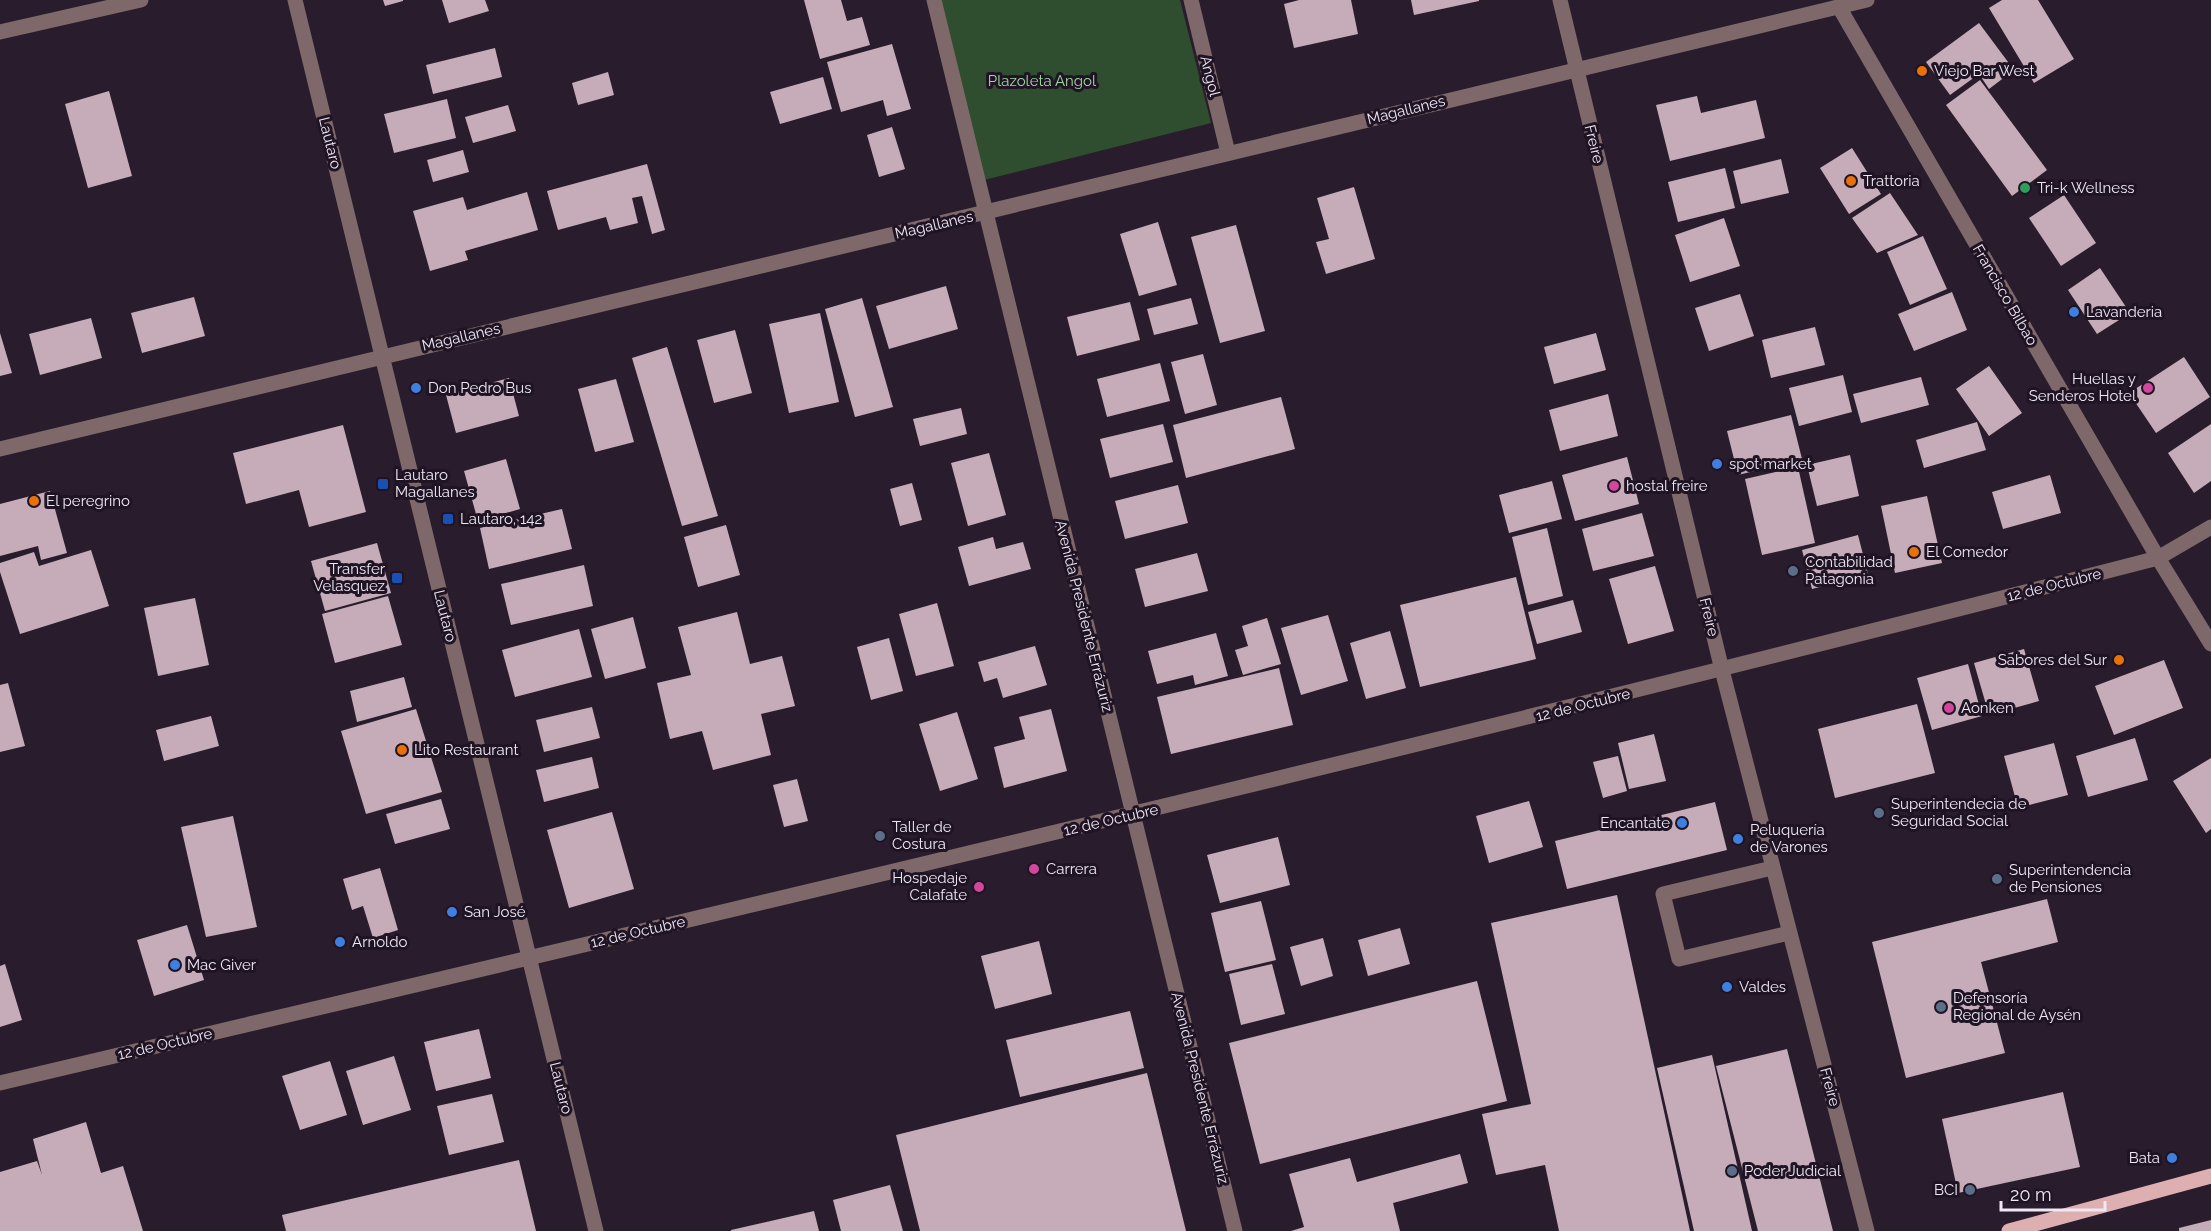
<svg xmlns="http://www.w3.org/2000/svg" width="2211" height="1231" font-family="Raleway,sans-serif">
	<style>
		.green { fill: #2f4e2f }
		.building { fill: #c6acb9 }
		.lines { fill: none; stroke-linecap: round; stroke-linejoin: round }
		.minor { stroke: #7f6869; stroke-width: 15 }
		.major { stroke: #ddafb0; stroke-width: 15 }
		.food-dot { fill: #e8710a; stroke: #1f1424; stroke-width: 2 }
		.leisure-dot { fill: #2e9e5b; stroke: #1f1424; stroke-width: 2 }
		.shop-dot { fill: #3f7fe0; stroke: #1f1424; stroke-width: 2 }
		.hotel-dot { fill: #d1479c; stroke: #1f1424; stroke-width: 2 }
		.transit-dot { fill: #1a4fb4; stroke: #1f1424; stroke-width: 2 }
		.service-dot { fill: #5c6f8a; stroke: #1f1424; stroke-width: 2 }
		.labels { text-anchor: middle; dominant-baseline: central; stroke-width: 6; stroke-linejoin: round; paint-order: stroke }
		.poi-label { font-size: 15px; fill: #efe7f3; stroke: #1f1424; text-anchor: start }
		.street-label { font-size: 15px; fill: #efe7f3; stroke: #1f1424 }
		.park-label { font-size: 15px; fill: #a0d7a0; stroke: #1f1424 }
	</style>
	<rect width="100%" height="100%" fill="#291d2d"/>
	<path class="green" d="M939,0H1180L1211,123L984,180Z"/>
	<path class="building" d="M383,0H403V1L385,6Z
		M442,0H485L489,11L449,23Z
		M804,0H841L847,21L862,17L870,45L820,59Z
		M1299,0H1351L1358,34L1294,48L1284,4Z
		M1411,0H1479V1L1414,15Z
		M2002,0H2038L2074,59L2034,83L1989,8Z
		M1979,23L2014,70L1989,89L1979,74L1950,95L1926,62Z
		M892,44L911,109L887,116L883,100L841,112L827,62Z
		M495,48L502,77L433,94L426,65Z
		M608,72L614,95L578,105L572,83Z
		M823,77L832,109L780,124L770,92Z
		M1980,80L2047,170L2012,196L1946,105Z
		M109,91L132,176L88,188L65,104Z
		M1697,96L1701,113L1756,100L1765,138L1670,161L1656,105Z
		M447,99L456,138L394,153L384,114Z
		M508,105L516,131L473,143L465,117Z
		M892,127L905,169L879,177L867,135Z
		M1852,148L1881,194L1849,214L1820,168Z
		M463,150L469,172L433,182L427,160Z
		M1781,159L1789,193L1741,204L1733,171Z
		M647,164L665,230L652,234L642,196L632,198L638,223L610,230L606,217L558,230L547,191Z
		M1725,168L1735,208L1678,222L1668,182Z
		M1354,187L1375,259L1326,274L1316,242L1329,239L1317,198Z
		M527,192L538,230L465,251L468,260L430,271L413,211L463,197L467,210Z
		M1890,193L1918,235L1877,253L1852,218Z
		M2064,195L2096,243L2061,266L2029,218Z
		M1724,218L1740,266L1690,282L1675,235Z
		M1158,222L1177,285L1139,296L1120,234Z
		M1236,225L1265,331L1220,343L1191,237Z
		M1923,236L1947,289L1910,305L1887,252Z
		M2100,268L2130,313L2097,334L2068,290Z
		M946,286L958,329L889,349L876,306Z
		M1952,292L1967,330L1914,351L1898,314Z
		M1740,294L1754,336L1709,351L1695,308Z
		M194,297L205,336L142,353L131,313Z
		M862,298L893,407L855,417L825,309Z
		M1191,298L1198,324L1154,335L1147,309Z
		M1130,302L1140,340L1077,356L1067,317Z
		M820,313L839,402L789,413L769,324Z
		M91,318L102,358L40,375L29,334Z
		M1815,327L1825,365L1771,378L1762,340Z
		M735,330L752,393L714,403L697,340Z
		M0,333L12,373L0,376Z
		M1596,333L1606,370L1554,384L1544,347Z
		M667,347L718,516L682,526L632,358Z
		M1203,354L1217,405L1185,414L1171,362Z
		M2184,357L2210,397L2156,433L2129,393Z
		M1160,363L1170,401L1107,417L1097,379Z
		M1989,366L2022,413L1989,436L1956,389Z
		M1843,375L1852,412L1799,426L1789,388Z
		M1921,377L1929,405L1861,423L1853,394Z
		M509,378L519,416L456,433L446,395Z
		M616,379L634,442L595,452L578,389Z
		M1608,394L1618,436L1560,451L1549,410Z
		M1281,397L1295,449L1186,478L1173,425Z
		M961,408L967,434L920,446L913,419Z
		M1791,415L1802,459L1738,475L1727,431Z
		M1977,422L1986,450L1924,468L1916,440Z
		M1163,424L1173,462L1110,478L1100,439Z
		M2211,424V481L2194,493L2168,453Z
		M343,425L366,512L309,527L299,490L246,504L233,453Z
		M989,453L1006,515L968,526L951,463Z
		M1850,455L1859,496L1817,506L1807,465Z
		M1627,457L1639,504L1575,521L1562,475Z
		M506,459L520,509L478,521L464,471Z
		M1798,467L1815,543L1762,555L1745,479Z
		M2050,475L2061,513L2003,529L1992,492Z
		M1552,481L1562,519L1509,533L1499,495Z
		M912,483L922,520L900,526L890,489Z
		M1178,485L1188,523L1125,539L1115,501Z
		M50,491L67,553L41,560L38,546L0,556V504Z
		M1927,496L1942,563L1895,573L1881,506Z
		M562,509L572,549L489,569L480,528Z
		M1642,513L1654,556L1593,571L1582,529Z
		M726,525L740,575L698,587L684,537Z
		M1547,528L1563,596L1528,605L1512,537Z
		M1858,535L1868,574L1812,589L1802,550Z
		M993,537L996,549L1023,542L1031,569L969,586L958,547Z
		M377,543L391,593L325,611L311,561Z
		M91,550L109,606L20,634L0,572V563L34,552L39,566Z
		M1197,553L1208,591L1145,607L1135,569Z
		M584,565L593,606L511,625L501,584Z
		M1655,566L1674,631L1628,644L1609,579Z
		M1516,577L1536,659L1420,687L1400,605Z
		M388,596L402,645L335,663L322,614Z
		M195,598L209,665L158,676L144,608Z
		M1573,600L1582,632L1537,644L1528,612Z
		M937,603L954,666L916,676L899,614Z
		M737,612L750,664L782,656L795,706L761,714L771,755L713,770L702,731L670,739L657,683L691,675L678,627Z
		M1328,615L1348,681L1301,695L1281,628Z
		M633,617L646,668L605,679L591,629Z
		M1267,618L1281,664L1243,675L1235,650L1248,646L1242,626Z
		M579,629L592,677L515,697L502,650Z
		M1390,631L1406,688L1366,699L1350,643Z
		M1216,633L1228,676L1195,685L1193,675L1157,684L1148,651Z
		M889,638L903,691L871,700L857,647Z
		M1035,646L1047,685L1003,698L997,678L984,682L978,662Z
		M2024,649L2039,701L1989,715L1974,663Z
		M2164,660L2183,708L2114,735L2095,686Z
		M1968,664L1982,716L1932,730L1917,678Z
		M1279,668L1293,725L1171,754L1157,697Z
		M404,677L412,707L357,722L350,691Z
		M8,683L25,746L0,752V685Z
		M1917,704L1935,773L1835,798L1818,729Z
		M592,707L600,738L544,752L536,720Z
		M416,709L442,792L366,814L341,731Z
		M1051,709L1067,771L1004,788L994,747L1025,739L1019,717Z
		M957,712L978,779L940,791L919,724Z
		M211,716L219,746L164,761L156,730Z
		M1654,734L1666,781L1629,789L1618,743Z
		M2135,738L2148,780L2088,797L2076,756Z
		M2054,743L2068,795L2018,808L2004,756Z
		M1618,756L1627,791L1603,798L1593,762Z
		M592,757L599,788L544,802L536,770Z
		M2211,758V829L2206,833L2173,781Z
		M797,779L808,821L784,827L773,785Z
		M441,799L450,829L395,844L386,814Z
		M1529,801L1543,847L1489,863L1476,816Z
		M1715,802L1727,850L1567,889L1555,841Z
		M612,812L634,889L569,908L547,830Z
		M233,816L257,927L206,937L181,827Z
		M1278,837L1290,885L1220,903L1207,855Z
		M380,868L398,930L373,938L363,906L352,910L343,879Z
		M1617,895L1690,1231H1559L1545,1165L1496,1175L1482,1114L1531,1104L1491,923Z
		M2047,899L2058,942L1981,962L2005,1053L1906,1078L1872,942Z
		M1261,901L1276,960L1225,972L1211,913Z
		M187,925L204,980L154,996L137,940Z
		M1400,928L1410,964L1368,976L1358,940Z
		M1323,938L1333,976L1301,986L1290,947Z
		M1039,941L1052,994L995,1009L981,956Z
		M5,964L22,1020L0,1027V966Z
		M1272,964L1285,1014L1241,1025L1229,974Z
		M1477,981L1507,1101L1260,1164L1229,1043Z
		M1130,1011L1144,1068L1020,1097L1006,1040Z
		M479,1029L491,1078L436,1091L424,1042Z
		M1787,1049L1833,1231H1758L1716,1066Z
		M1712,1055L1752,1231H1694L1657,1068Z
		M394,1056L411,1110L363,1125L346,1071Z
		M330,1061L347,1115L300,1130L282,1076Z
		M1147,1073L1186,1231H920L896,1135Z
		M2063,1092L2080,1167L1958,1193L1942,1119Z
		M492,1094L504,1142L449,1155L437,1106Z
		M86,1122L101,1173L123,1166L143,1231H0V1172L37,1161L42,1175L33,1139Z
		M1460,1154L1468,1183L1393,1203L1400,1231H1291L1304,1227L1289,1174L1350,1158L1357,1182Z
		M519,1160L536,1231H286L282,1215Z
		M890,1185L903,1231H841L833,1200Z
		M814,1211L819,1231H731V1230Z
		M2211,1220V1231H2179V1228Z"/>
	<g class="lines">
		<path class="minor" d="M295,0L596,1231
			M934,0L1235,1231
			M1191,0L1228,153
			M1560,0L1722,670L1867,1231
			M1839,7L2158,558L2211,644
			M0,32L141,0
			M0,449L1867,0
			M1772,868L1663,894L1679,959L1789,933
			M0,1083C721,913 1441,743 2158,558L2211,527"/>
		<path class="major" d="M2009,1231L2211,1176"/>
	</g>
	<g class="food-dot">
		<circle cx="1922" cy="71" r="6"/>
		<circle cx="1851" cy="181" r="6"/>
		<circle cx="34" cy="501" r="6"/>
		<circle cx="1914" cy="552" r="6"/>
		<circle cx="2119" cy="660" r="6"/>
		<circle cx="402" cy="750" r="6"/>
	</g>
	<circle class="leisure-dot" cx="2025" cy="188" r="6"/>
	<g class="shop-dot">
		<circle cx="2074" cy="312" r="6"/>
		<circle cx="416" cy="388" r="6"/>
		<circle cx="1717" cy="464" r="6"/>
		<circle cx="1682" cy="823" r="6"/>
		<circle cx="1738" cy="839" r="6"/>
		<circle cx="452" cy="912" r="6"/>
		<circle cx="340" cy="942" r="6"/>
		<circle cx="175" cy="965" r="6"/>
		<circle cx="1727" cy="987" r="6"/>
		<circle cx="2172" cy="1158" r="6"/>
	</g>
	<g class="hotel-dot">
		<circle cx="2148" cy="388" r="6"/>
		<circle cx="1614" cy="486" r="6"/>
		<circle cx="1949" cy="708" r="6"/>
		<circle cx="1034" cy="869" r="6"/>
		<circle cx="979" cy="887" r="6"/>
	</g>
	<g class="transit-dot">
		<rect x="377" y="478" width="12" height="12" rx="3"/>
		<rect x="442" y="513" width="12" height="12" rx="3"/>
		<rect x="391" y="572" width="12" height="12" rx="3"/>
	</g>
	<g class="service-dot">
		<circle cx="1793" cy="571" r="6"/>
		<circle cx="1879" cy="813" r="6"/>
		<circle cx="880" cy="836" r="6"/>
		<circle cx="1997" cy="879" r="6"/>
		<circle cx="1941" cy="1007" r="6"/>
		<circle cx="1732" cy="1171" r="6"/>
		<circle cx="1970" cy="1190" r="6"/>
	</g>
	<g class="labels">
		<g class="poi-label">
			<text x="1934" y="71">Viejo Bar West</text>
			<text x="1863" y="181">Trattoria</text>
			<text x="2037" y="188">Tri-k Wellness</text>
			<text x="2086" y="312">Lavanderia</text>
			<text x="2136" y="379" text-anchor="end">Huellas y<tspan x="2136" dy="17">Senderos Hotel</tspan></text>
			<text x="428" y="388">Don Pedro Bus</text>
			<text x="1729" y="464">spot market</text>
			<text x="395" y="475">Lautaro<tspan x="395" dy="17">Magallanes</tspan></text>
			<text x="1626" y="486">hostal freire</text>
			<text x="46" y="501">El peregrino</text>
			<text x="460" y="519">Lautaro, 142</text>
			<text x="1926" y="552">El Comedor</text>
			<text x="1805" y="562">Contabilidad<tspan x="1805" dy="17">Patagonia</tspan></text>
			<text x="385" y="569" text-anchor="end">Transfer<tspan x="385" dy="17">Velasquez</tspan></text>
			<text x="2107" y="660" text-anchor="end">Sabores del Sur</text>
			<text x="1961" y="708">Aonken</text>
			<text x="414" y="750">Lito Restaurant</text>
			<text x="1891" y="804">Superintendecia de<tspan x="1891" dy="17">Seguridad Social</tspan></text>
			<text x="1670" y="823" text-anchor="end">Encantate</text>
			<text x="892" y="827">Taller de<tspan x="892" dy="17">Costura</tspan></text>
			<text x="1750" y="830">Peluquería<tspan x="1750" dy="17">de Varones</tspan></text>
			<text x="1046" y="869">Carrera</text>
			<text x="2009" y="870">Superintendencia<tspan x="2009" dy="17">de Pensiones</tspan></text>
			<text x="967" y="878" text-anchor="end">Hospedaje<tspan x="967" dy="17">Calafate</tspan></text>
			<text x="464" y="912">San José</text>
			<text x="352" y="942">Arnoldo</text>
			<text x="187" y="965">Mac Giver</text>
			<text x="1739" y="987">Valdes</text>
			<text x="1953" y="998">Defensoría<tspan x="1953" dy="17">Regional de Aysén</tspan></text>
			<text x="2160" y="1158" text-anchor="end">Bata</text>
			<text x="1744" y="1171">Poder Judicial</text>
			<text x="1958" y="1190" text-anchor="end">BCI</text>
		</g>
		<g class="street-label">
			<text transform="translate(1210 76) rotate(76)">Angol</text>
			<text transform="translate(1406 110) rotate(-14)">Magallanes</text>
			<text transform="translate(330 143) rotate(76)">Lautaro</text>
			<text transform="translate(1594 144) rotate(76)">Freire</text>
			<text transform="translate(934 225) rotate(-13)">Magallanes</text>
			<text transform="translate(2005 295) rotate(60)">Francisco Bilbao</text>
			<text transform="translate(461 337) rotate(-13)">Magallanes</text>
			<text transform="translate(2054 585) rotate(-14)">12 de Octubre</text>
			<text transform="translate(445 616) rotate(76)">Lautaro</text>
			<text transform="translate(1084 616) rotate(76)">Avenida Presidente Errázuriz</text>
			<text transform="translate(1709 617) rotate(76)">Freire</text>
			<text transform="translate(1583 705) rotate(-14)">12 de Octubre</text>
			<text transform="translate(1111 820) rotate(-13)">12 de Octubre</text>
			<text transform="translate(638 932) rotate(-13)">12 de Octubre</text>
			<text transform="translate(165 1044) rotate(-13)">12 de Octubre</text>
			<text transform="translate(1830 1087) rotate(75)">Freire</text>
			<text transform="translate(561 1088) rotate(76)">Lautaro</text>
			<text transform="translate(1200 1088) rotate(76)">Avenida Presidente Errázuriz</text>
		</g>
		<g class="park-label">
			<text x="1042" y="81">Plazoleta Angol</text>
		</g>
	</g>
	<path d="M2001 1201v9h104v-9" fill="none" stroke="#efe7f3" stroke-width="3"/>
	<text x="2010" y="1201" font-size="18" fill="#efe7f3" stroke="#1f1424" stroke-width="4.5" paint-order="stroke">20 m</text>
</svg>
